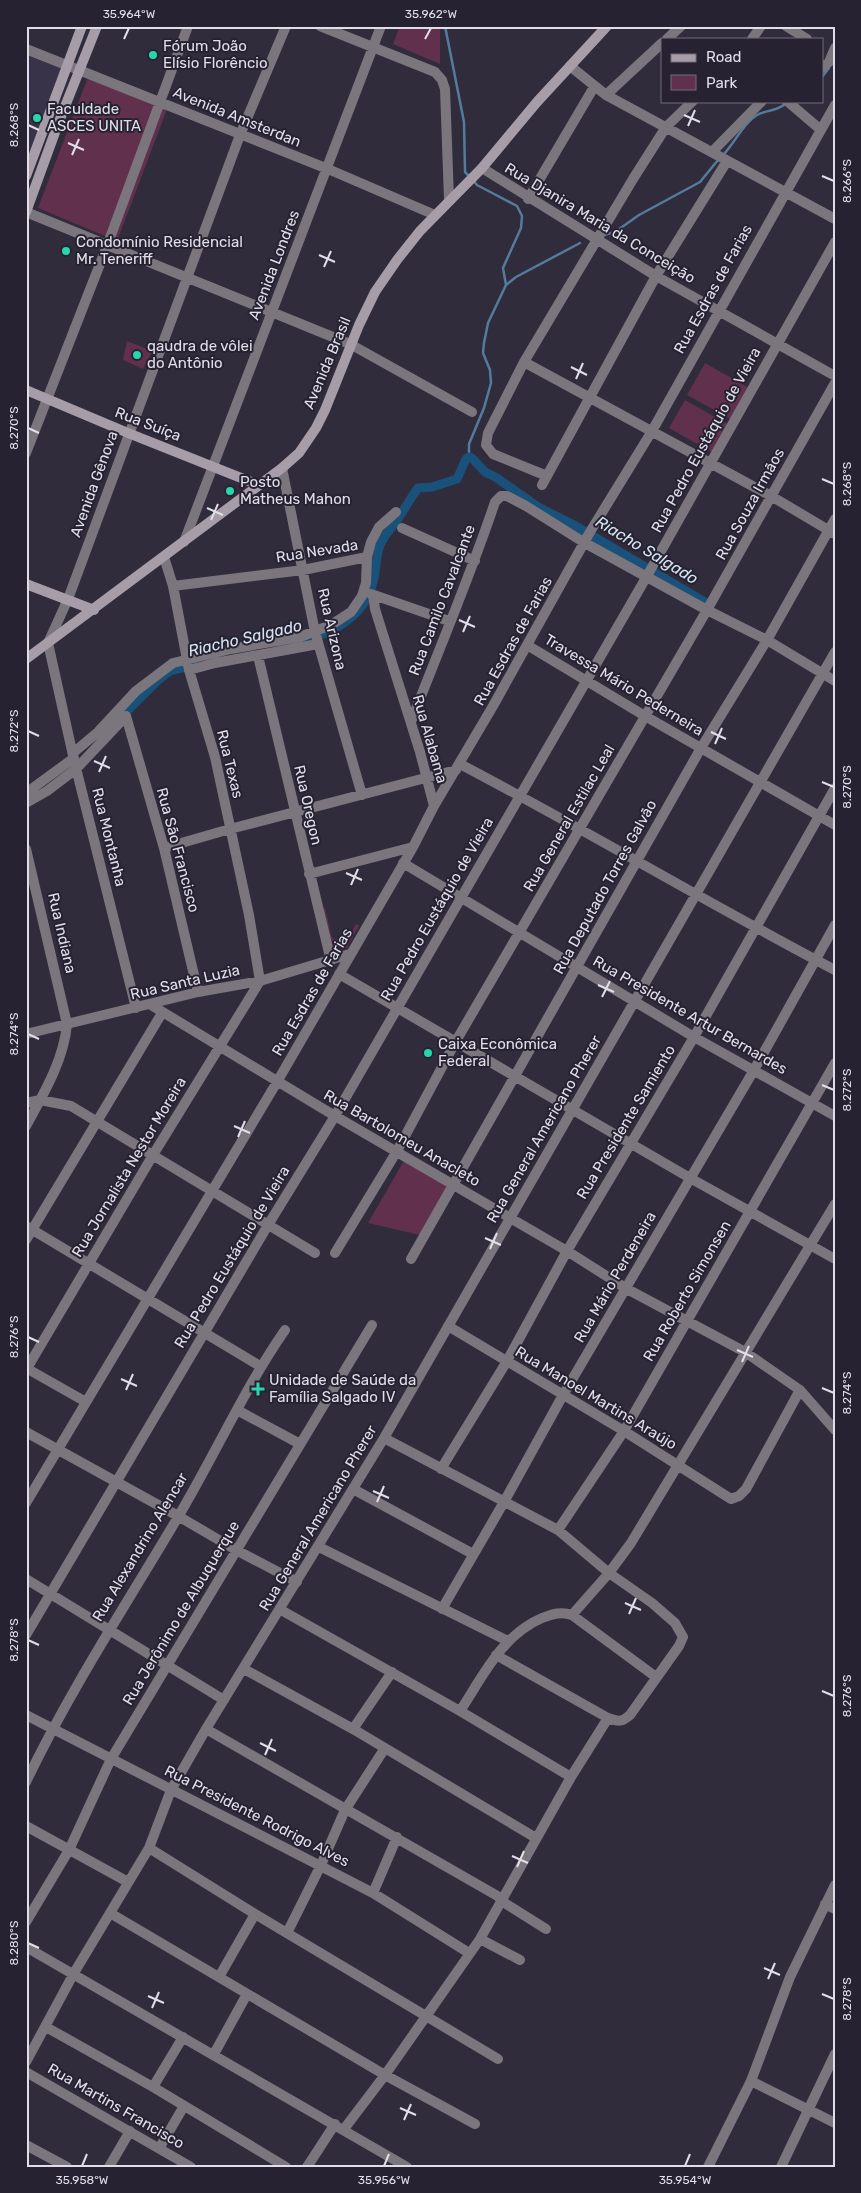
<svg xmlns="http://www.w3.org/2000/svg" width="861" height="2193" font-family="Rubik,sans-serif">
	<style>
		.built { fill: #39334a }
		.green { fill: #61304d }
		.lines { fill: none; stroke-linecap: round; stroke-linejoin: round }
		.stream { stroke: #557b9c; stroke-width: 2.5 }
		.canal { stroke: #1a517b; stroke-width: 9 }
		.street { stroke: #7b767d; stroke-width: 10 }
		.secondary { stroke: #a79da9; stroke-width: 10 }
		.ticks { fill: none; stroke: #e0dee8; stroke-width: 2 }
		.poi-dot { fill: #28d5ad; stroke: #262232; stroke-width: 2 }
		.labels { text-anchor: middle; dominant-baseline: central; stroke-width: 4; stroke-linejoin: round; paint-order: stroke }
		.poi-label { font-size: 15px; fill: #e0dee8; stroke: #262232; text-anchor: start }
		.street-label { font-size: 15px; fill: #e0dee8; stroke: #262232 }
		.water-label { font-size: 16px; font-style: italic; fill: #d5e3f1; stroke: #262232 }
		.neatline { fill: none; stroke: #e0dee8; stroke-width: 2 }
		.ticks-label { font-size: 12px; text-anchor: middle; fill: #e0dee8 }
	</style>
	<rect width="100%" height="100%" fill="#302c3c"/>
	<path class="built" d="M26,49L68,65L26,172Z"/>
	<path class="green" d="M400,26H440V64L393,44Z
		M90,72L169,104L117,241L38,208Z
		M127,341L152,351L143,369L123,360Z
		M705,363L754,391L736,422L687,395Z
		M685,400L729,425L713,453L669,428Z
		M325,908L332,938L347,941L356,924L359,926L346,949L333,955L322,909Z
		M405,1159L448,1187L420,1235L368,1223Z"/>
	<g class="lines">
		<path class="stream" d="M445,26L464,122L465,172L469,176
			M822,77L829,68
			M724,154C735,142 745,121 759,114C768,110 777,111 785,104
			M604,235L615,232L639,215L700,182L718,160
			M506,285L516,277L580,243
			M469,457V444L484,408L491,383L490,370L483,353L484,343L488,323L506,285L503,268L521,228L522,216L517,206L477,185L473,180"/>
		<path class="canal" d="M282,646C320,638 363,624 373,582C377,570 375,557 380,545C384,536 389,531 395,523C403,512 409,500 418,488L432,487L457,479L466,459L469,457L472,458L485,472L497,478L538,507L574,525L708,604
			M119,719L157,681L170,671L194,665"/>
		<path class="street" d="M320,26L435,72L442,80L445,89L449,199
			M786,26L807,39
			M667,39L681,26
			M752,39L761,26
			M26,49L328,169L435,215
			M570,66L606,95L835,219
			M822,68L829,62L835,48
			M606,95L662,43
			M787,101L821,130
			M712,152L762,101
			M482,168L656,276L835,376
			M528,199L594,87
			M26,212L350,344L472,412
			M524,362L771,496L835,534
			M26,453L107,246L188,26
			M282,468L315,632L362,795
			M547,476L493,454L486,445L488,433L524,362L633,179L666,127L693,101
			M542,485L656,276L727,161
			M402,528L475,561
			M184,542L381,26
			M173,586L303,570L367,557
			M371,594L449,621
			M373,595L375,609L420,752L434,806
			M527,645L645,716L835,825
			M258,656L331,961
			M189,670L215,663L318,644
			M411,722C439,649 470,577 495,502L501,496H507L526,506L585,543L707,610L767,640L835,681
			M73,753L98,732L136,691L173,663L231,649L300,637L331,625L351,612L362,596L366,583L367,557L371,542L379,527L396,512
			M460,764C586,830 709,904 835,970
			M26,793L74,758
			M26,803L47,791L76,769L126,716L164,848L198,992
			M164,848L230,829L456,770
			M26,849L67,1024C64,1060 43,1095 26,1126
			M403,863L694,1037L835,1116
			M309,874L413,847
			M339,974L690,1178L835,1259
			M151,1005L335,1116L567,1251L627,1289L745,1352L800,1390L835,1430
			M136,1008L74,760L48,643L68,599L240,135L286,26
			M26,1034L198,992L260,981L350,954
			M26,1103L40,1100L71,1106L315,1253
			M26,1226L260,1366
			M26,1240L162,1013
			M335,1253L397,1151L456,1041L707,610L835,383
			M411,1259L701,748L767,640L835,519
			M448,1326L624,1431L731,1499L739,1496L746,1489L800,1390
			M26,1368L86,1402
			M26,1370L153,1155L260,981L249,915L215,757L189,670L173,586L164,557
			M237,1410L300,1444
			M26,1432L178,1516L236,1550L297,1582
			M384,1438L558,1530L609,1573L652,1603L675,1623L683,1637L679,1646L630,1715C622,1722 619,1722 608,1718L496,1655
			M441,1469L507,1361L567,1251L694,1037L835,788
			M353,1489L473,1554
			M26,1503L277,1082L413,847L434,806L493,706L590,532L652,431L835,105
			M558,1530L624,1431L835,1063
			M319,1547L508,1641
			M26,1579L224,1700
			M442,1609L504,1502L563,1395L754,1070L835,925
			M281,1610L460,1711L571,1777
			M572,1615L609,1573L631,1543L835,1204
			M26,1635L268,1225L335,1116L461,898L647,576L835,242
			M244,1669L353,1729L536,1838
			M460,1711C483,1676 502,1635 542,1618C553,1614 561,1611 572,1615L656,1677
			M26,1715L373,1893L469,1953
			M206,1729L501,1898
			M353,1729L392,1672
			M26,1782C70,1690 126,1605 178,1517C215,1455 244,1389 285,1330
			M26,1826L128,1882
			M149,1848L255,1914L498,2059
			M373,1893L397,1837
			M500,1900L546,1929
			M825,1904L835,1909
			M110,1913L385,2075L475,2124
			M26,1922L69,1850L111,1759L372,1325
			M287,1933L321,1865L345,1810L385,1748
			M480,1939L520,1960
			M26,1947L407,2167
			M219,1977L255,1914
			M46,2027L153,2087L286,2167
			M214,2054L247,1994
			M26,2062L74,1973L149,1848L171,1790L206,1729L384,1438L835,652
			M26,2072L191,2167
			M751,2081L835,2123
			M153,2087L183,2037
			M344,2129L385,2075L480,1939L571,1777L608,1718
			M26,2145L67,2167
			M160,2147L184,2106
			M109,2167L130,2131
			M307,2167L335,2124
			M708,2167L751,2081L790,1977L835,1885
			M781,2167L835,2054"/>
		<path class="secondary" d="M26,176L82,26
			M26,212L58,124L97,26
			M26,390L128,433L259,485
			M26,584L94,610
			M26,659L282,468L299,453L316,428L325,410L359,325L375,292L397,260L420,231L482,168L537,102L607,26"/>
	</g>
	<path class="ticks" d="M124,39L129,28M425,39L431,28M684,115L700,122M28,125L39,130M688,126L695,110M68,143L84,150M72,155L79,139M822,176L834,181M319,255L335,262M324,267L331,251M571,367L587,375M576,379L583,363M28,428L39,433M822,479L834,484M207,508L223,515M211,520L218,504M459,620L475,627M463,632L470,616M28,731L39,736M711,732L726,739M715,744L722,728M94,761L110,768M99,772L106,756M822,782L834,787M346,873L362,880M351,885L358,869M598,985L614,992M602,997L610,981M28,1034L39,1039M822,1085L834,1090M234,1126L250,1133M238,1137L245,1121M485,1238L501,1245M490,1249L497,1233M28,1337L39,1342M737,1350L753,1357M742,1362L749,1346M121,1379L137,1386M822,1388L834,1393M126,1390L133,1374M373,1491L389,1498M377,1502L384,1486M625,1603L641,1610M629,1614L636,1598M28,1640L39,1645M822,1691L834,1696M260,1743L276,1751M265,1755L272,1739M512,1856L528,1863M517,1867L524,1851M28,1943L39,1948M764,1968L780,1975M768,1979L775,1963M822,1994L834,1999M148,1996L164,2003M152,2008L159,1992M400,2108L416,2115M404,2120L411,2104M82,2166L87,2154M384,2166L389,2154M685,2166L690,2154"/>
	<g class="poi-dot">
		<circle cx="153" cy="55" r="5"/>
		<circle cx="37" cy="118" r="5"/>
		<circle cx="66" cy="251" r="5"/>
		<circle cx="137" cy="355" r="5"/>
		<circle cx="230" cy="491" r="5"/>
		<circle cx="428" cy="1053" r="5"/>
		<path d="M255.5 1381.5h5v5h5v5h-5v5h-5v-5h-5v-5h5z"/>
	</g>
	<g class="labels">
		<g class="poi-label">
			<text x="163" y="46">Fórum João<tspan x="163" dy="17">Elísio Florêncio</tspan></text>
			<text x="47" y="109">Faculdade<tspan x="47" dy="17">ASCES UNITA</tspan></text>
			<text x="76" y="242">Condomínio Residencial<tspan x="76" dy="17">Mr. Teneriff</tspan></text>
			<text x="147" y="346">qaudra de vôlei<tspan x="147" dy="17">do Antônio</tspan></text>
			<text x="240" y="482">Posto<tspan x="240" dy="17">Matheus Mahon</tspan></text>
			<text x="438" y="1044">Caixa Econômica<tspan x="438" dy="17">Federal</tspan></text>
			<text x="269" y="1380">Unidade de Saúde da<tspan x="269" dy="17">Família Salgado IV</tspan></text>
		</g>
		<g class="street-label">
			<text transform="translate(237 117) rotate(22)">Avenida Amsterdan</text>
			<text transform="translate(600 223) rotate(31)">Rua Djanira Maria da Conceição</text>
			<text transform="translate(274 265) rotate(-69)">Avenida Londres</text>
			<text transform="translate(713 289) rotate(-61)">Rua Esdras de Farias</text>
			<text transform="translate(327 363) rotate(-67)">Avenida Brasil</text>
			<text transform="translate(148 424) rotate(21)">Rua Suíça</text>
			<text transform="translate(706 440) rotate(-61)">Rua Pedro Eustáquio de Vieira</text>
			<text transform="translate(94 484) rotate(-70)">Avenida Gênova</text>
			<text transform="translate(750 504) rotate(-61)">Rua Souza Irmãos</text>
			<text transform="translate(317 551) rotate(-9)">Rua Nevada</text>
			<text transform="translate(442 600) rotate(-69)">Rua Camilo Cavalcante</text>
			<text transform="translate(332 629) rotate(77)">Rua Arizona</text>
			<text transform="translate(513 641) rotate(-61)">Rua Esdras de Farias</text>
			<text transform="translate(624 685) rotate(31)">Travessa Mário Pederneira</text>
			<text transform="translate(430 739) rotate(74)">Rua Alabama</text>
			<text transform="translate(230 764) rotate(76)">Rua Texas</text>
			<text transform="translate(308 805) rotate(77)">Rua Oregon</text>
			<text transform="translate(569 818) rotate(-60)">Rua General Estilac Leal</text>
			<text transform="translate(109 837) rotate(76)">Rua Montanha</text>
			<text transform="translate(178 850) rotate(75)">Rua São Francisco</text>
			<text transform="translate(605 887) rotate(-61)">Rua Deputado Torres Galvão</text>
			<text transform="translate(437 909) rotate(-60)">Rua Pedro Eustáquio de Vieira</text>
			<text transform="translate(62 933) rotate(77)">Rua Indiana</text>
			<text transform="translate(185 982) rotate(-13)">Rua Santa Luzia</text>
			<text transform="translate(312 992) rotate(-60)">Rua Esdras de Farias</text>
			<text transform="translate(690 1015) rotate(30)">Rua Presidente Artur Bernardes</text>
			<text transform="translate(626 1122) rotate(-59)">Rua Presidente Samiento</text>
			<text transform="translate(544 1129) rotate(-60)">Rua General Americano Pherer</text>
			<text transform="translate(402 1138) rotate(30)">Rua Bartolomeu Anacleto</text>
			<text transform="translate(129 1167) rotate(-59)">Rua Jornalista Nestor Moreira</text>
			<text transform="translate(232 1257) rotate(-59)">Rua Pedro Eustáquio de Vieira</text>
			<text transform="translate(615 1277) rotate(-60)">Rua Mário Perdeneira</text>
			<text transform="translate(687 1291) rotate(-60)">Rua Roberto Simonsen</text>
			<text transform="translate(596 1398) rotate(31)">Rua Manoel Martins Araújo</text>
			<text transform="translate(318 1518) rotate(-59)">Rua General Americano Pherer</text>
			<text transform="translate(140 1547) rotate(-59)">Rua Alexandrino Alencar</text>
			<text transform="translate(181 1613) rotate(-59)">Rua Jerônimo de Albuquerque</text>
			<text transform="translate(257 1816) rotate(27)">Rua Presidente Rodrigo Alves</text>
			<text transform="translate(116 2106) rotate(30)">Rua Martins Francisco</text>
		</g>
		<g class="water-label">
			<text transform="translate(647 550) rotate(31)">Riacho Salgado</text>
			<text transform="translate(245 638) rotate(-13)">Riacho Salgado</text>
		</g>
	</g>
	<rect width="861" height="2193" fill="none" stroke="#262232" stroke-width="55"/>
	<rect x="661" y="38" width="162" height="65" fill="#262232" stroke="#706d7b"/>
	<rect x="671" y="54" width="25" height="8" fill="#a79da9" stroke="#706d7b"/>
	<text x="706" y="62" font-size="15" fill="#e0dee8">Road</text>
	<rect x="671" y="75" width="25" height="15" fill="#61304d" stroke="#706d7b"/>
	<text x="706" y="88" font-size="15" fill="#e0dee8">Park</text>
	<rect x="28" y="28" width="806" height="2138" class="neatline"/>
	<g class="ticks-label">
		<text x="129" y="18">35.964°W</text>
		<text x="431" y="18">35.962°W</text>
		<text transform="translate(14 125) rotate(-90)" y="4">8.268°S</text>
		<text transform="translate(847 181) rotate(-90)" y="4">8.266°S</text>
		<text transform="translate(14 428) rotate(-90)" y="4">8.270°S</text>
		<text transform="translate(847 484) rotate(-90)" y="4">8.268°S</text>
		<text transform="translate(14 731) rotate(-90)" y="4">8.272°S</text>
		<text transform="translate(847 787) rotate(-90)" y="4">8.270°S</text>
		<text transform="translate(14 1034) rotate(-90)" y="4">8.274°S</text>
		<text transform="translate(847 1090) rotate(-90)" y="4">8.272°S</text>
		<text transform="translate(14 1337) rotate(-90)" y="4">8.276°S</text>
		<text transform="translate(847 1393) rotate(-90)" y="4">8.274°S</text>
		<text transform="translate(14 1640) rotate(-90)" y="4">8.278°S</text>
		<text transform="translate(847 1696) rotate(-90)" y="4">8.276°S</text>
		<text transform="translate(14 1943) rotate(-90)" y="4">8.280°S</text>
		<text transform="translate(847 1999) rotate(-90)" y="4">8.278°S</text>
		<text x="82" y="2184">35.958°W</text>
		<text x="384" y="2184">35.956°W</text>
		<text x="685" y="2184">35.954°W</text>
	</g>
</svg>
